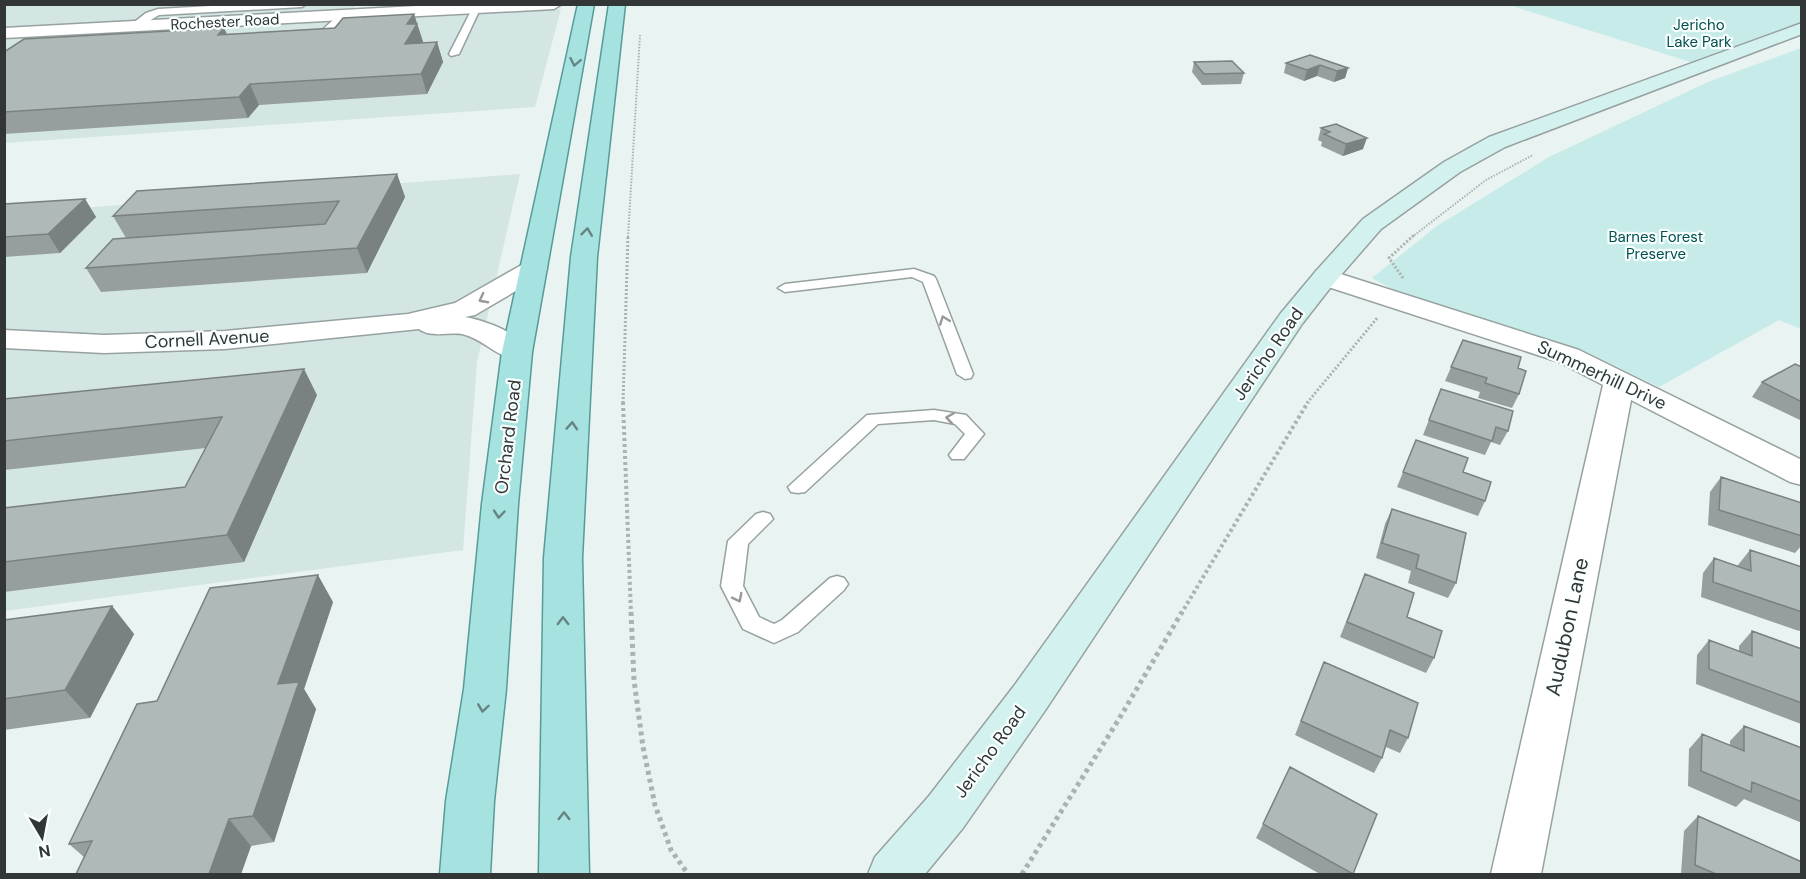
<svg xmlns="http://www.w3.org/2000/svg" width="1806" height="879" font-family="'DM Sans',sans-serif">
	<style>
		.built { fill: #d3e6e4 }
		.green { fill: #c6ebe8 }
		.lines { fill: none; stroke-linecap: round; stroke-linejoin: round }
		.lane-casing { stroke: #97a1a0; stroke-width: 3 }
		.street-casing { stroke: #97a1a0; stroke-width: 3 }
		.secondary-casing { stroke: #97a1a0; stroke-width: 3 }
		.primary-casing { stroke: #569b97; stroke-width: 3 }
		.path-far3 { stroke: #aab2b2; stroke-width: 2; stroke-dasharray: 1.5 1.5; stroke-linecap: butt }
		.path-far2 { stroke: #aab2b2; stroke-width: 3; stroke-dasharray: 2 2; stroke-linecap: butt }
		.path-far1 { stroke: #aab2b2; stroke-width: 4; stroke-dasharray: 3 3; stroke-linecap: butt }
		.path { stroke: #aab2b2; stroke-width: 5; stroke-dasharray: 4 4; stroke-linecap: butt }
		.lane { fill: #fff; fill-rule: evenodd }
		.street { fill: #fff; fill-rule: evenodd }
		.secondary { fill: #d2f1ef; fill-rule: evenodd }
		.primary { fill: #a6e3e0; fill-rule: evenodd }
		.wall { fill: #969f9e }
		.shaded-wall { fill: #7a8281 }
		.building { fill: #afb9b8; stroke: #7a8281; stroke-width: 1.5 }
		.oneway { stroke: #668482 }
		.oneway2 { stroke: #989a9a }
		.labels { text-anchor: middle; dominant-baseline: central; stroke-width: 4.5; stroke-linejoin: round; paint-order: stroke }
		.far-street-label { font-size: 15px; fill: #323636; stroke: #f8fffe }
		.far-park-label { font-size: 15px; fill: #004f4c; stroke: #f8fffe }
		.street-label { font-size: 18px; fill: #323636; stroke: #f8fffe }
		.near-street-label { font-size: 21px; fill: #323636; stroke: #f8fffe }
	</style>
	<rect width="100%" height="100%" fill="#e8f3f2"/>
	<path class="built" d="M5,5H356L351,11L5,30Z
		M561,9L535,107L5,143V39Z
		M520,174L477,362L463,550L5,611L4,214Z"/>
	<path class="green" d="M1509,5H1801V28L1700,65Z
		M1801,48V329L1779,320L1659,387L1582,350L1405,296L1372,278L1437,226L1549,157L1708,82Z"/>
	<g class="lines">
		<g class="lane-casing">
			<path id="lane" d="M246,4H306L302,7L159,15L136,29L128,27L146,13L158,9Z
				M473,7L480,9L459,54L451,56L449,54Z
				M341,13L345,16L328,34L308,38L303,35L322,30Z
				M914,269L934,276L936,279L973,374L971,378L965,379L957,374L923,282L912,277L785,292L778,288L785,284Z
				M934,410L966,415L984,434L964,459H952L949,455L965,434L955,424L934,420L878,424L805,492L798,493L791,492L788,487L867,415Z
				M763,512L770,514L773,519L748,544L743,586L759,617L774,624L782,620L830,578L837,576L844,578L848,584L844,590L798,632L774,643L743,629L721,586L728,541L756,514Z"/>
		</g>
		<g class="street-casing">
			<path id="street" d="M454,4H562L554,9L4,38V28Z
				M534,261L543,263L547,269L543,275L475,315L465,317C487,321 519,333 532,352L527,358C502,365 486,339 462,334C448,332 431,338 419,329L225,349L104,353L4,348V330L104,335L225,331L408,314L455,303L525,263Z
				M1325,269L1579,350L1802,460V485L1790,482L1631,400L1541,874H1491L1603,385L1559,362L1316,283L1312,277L1316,271Z"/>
		</g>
		<g class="secondary-casing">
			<path id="secondary" d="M1802,23V34L1505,147L1460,172L1381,229L1334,283L1302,324L1044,712L963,828L925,874H868L875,857L929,796L1014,686L1281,313L1316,271L1363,219L1444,162L1489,137Z"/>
		</g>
		<g class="primary-casing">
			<path id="primary" d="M578,4H594L532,352L518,504L506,689L494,801L490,874H440L446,801L464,689L482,504L502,352Z
				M609,4H625L597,257L582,558L589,874H539L544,558L571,257Z"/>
		</g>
		<path class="path-far3" d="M628,237L640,35
			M1412,237L1486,180L1533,155"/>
		<path class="path-far2" d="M1403,278L1389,258L1414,235
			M623,403L628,235
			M1307,403L1378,317"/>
		<path class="path-far1" d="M623,402L631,614
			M1181,614L1308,402"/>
		<path class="path" d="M631,612L634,680L643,747L655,805L671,850L688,874
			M1022,874L1119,719L1182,612"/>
		<use href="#lane" class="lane"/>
		<use href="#street" class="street"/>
		<use href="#secondary" class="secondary"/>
		<use href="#primary" class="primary"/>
	</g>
	<path class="wall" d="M414,14L423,42L422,43L437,42L443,62L427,94L259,105L248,118L4,134V52L224,28L227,34L335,28Z
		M1194,62L1244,73L1241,84L1202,85L1192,72Z
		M1286,63L1348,68L1345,78L1334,82L1317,76L1304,81L1284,73Z
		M1321,128L1363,149L1343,156L1321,146L1322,142L1318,140Z
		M397,174L405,197L367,273L101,292L86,268L126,238L113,216Z
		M85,199L96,217L60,253L4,257V204Z
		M1463,340L1518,368L1519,394L1512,408L1478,398L1480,392L1445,381Z
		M1802,367V421L1752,397L1762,382Z
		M1441,389L1508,431L1500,445L1491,442L1485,455L1423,435Z
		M317,395L244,562L4,592V508L185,487L206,448L4,470V399Z
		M1416,440L1463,472L1485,501L1478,516L1397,487Z
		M1721,477L1802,536V545L1795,553L1708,525L1710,492Z
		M1392,509L1456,583L1448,598L1408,583L1411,571L1376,558L1385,524Z
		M1750,550L1802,567V628L1799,631L1701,597L1703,573L1714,558L1738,566V565Z
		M1365,574L1434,658L1426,673L1340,637Z
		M333,602L304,689L316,709L274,842L251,846L241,874H76L84,857L69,844L157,701Z
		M112,606L134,634L90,718L4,730V620Z
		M1752,631L1802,703L1801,724L1696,684L1697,655L1709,640L1739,651V646Z
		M1324,662L1408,738L1400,753L1386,747L1382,758L1374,773L1295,735Z
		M1744,726L1802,748V823L1744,799L1736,807L1688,786L1689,749L1702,734L1730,746V741Z
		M1698,816L1802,874H1681L1684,831Z
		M1263,824L1353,874H1320L1256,838Z"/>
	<path class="shaded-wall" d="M414,14L423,42L411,63L405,44L407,24Z
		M224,28L232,47L218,35Z
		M437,42L443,62L427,94L421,74Z
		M1320,65L1317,76L1304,81L1307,70Z
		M1348,68L1345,78L1334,82L1337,71Z
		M250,84L259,105L248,118L239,97Z
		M1367,138L1363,149L1343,156L1346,144Z
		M397,174L405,197L367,273L357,248Z
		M85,199L96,217L60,253L48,234Z
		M304,369L317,395L244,562L227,535Z
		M318,575L333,602L304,689L316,709L274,842L253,816L278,684Z
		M112,606L134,634L90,718L65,690Z
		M229,819L251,846L241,874H209Z"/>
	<path class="building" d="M414,14L407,24H417L405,44L437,42L421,74L250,84L239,97L4,112V52L24,39L224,28L218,35L335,28L343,18Z
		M1310,55L1348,68L1337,71L1320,65L1307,70L1286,63Z
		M1232,61L1244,73L1204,74L1194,62Z
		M1336,124L1367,138L1346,144L1324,134L1330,132L1321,128Z
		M397,174L357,248L86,268L113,239L325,224L339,201L113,216L137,191Z
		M85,199L48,234L4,237V204Z
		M1463,340L1521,357L1518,368L1526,371L1519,394L1485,383L1487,378L1451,367Z
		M1795,364L1802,367V402L1762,382Z
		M304,369L227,535L4,562V508L185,487L222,417L4,441V399Z
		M1441,389L1513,411L1508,431L1496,427L1492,441L1429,420Z
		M1416,440L1468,458L1463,472L1491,482L1485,501L1403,472Z
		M1721,477L1802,503V536L1719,510Z
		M1392,509L1466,533L1456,583L1416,568L1419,555L1382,543Z
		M1750,550L1802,567V612L1713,582L1714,558L1751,571Z
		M1365,574L1414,593L1407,617L1442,631L1434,658L1347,622Z
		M318,575L278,684L299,682L253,816L229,819L209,874H76L92,841L69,844L137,704L157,701L210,588Z
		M112,606L65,690L4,699V620Z
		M1752,631L1802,649V703L1709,669V640L1752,656Z
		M1324,662L1418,703L1408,738L1390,730L1382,758L1301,721Z
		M1744,726L1802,748V802L1752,782L1751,792L1701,771L1702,734L1744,751Z
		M1290,767L1377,814L1353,874L1263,824Z
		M1698,816L1802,862V874H1716L1695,865Z"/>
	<defs><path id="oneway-chevron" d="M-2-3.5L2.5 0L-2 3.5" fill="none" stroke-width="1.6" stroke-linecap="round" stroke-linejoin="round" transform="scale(1.5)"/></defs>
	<g class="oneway">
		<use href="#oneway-chevron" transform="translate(575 62) rotate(101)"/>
		<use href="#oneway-chevron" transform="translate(587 232) rotate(-83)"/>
		<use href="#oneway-chevron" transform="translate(572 426) rotate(-86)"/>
		<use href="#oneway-chevron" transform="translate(499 514) rotate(95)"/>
		<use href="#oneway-chevron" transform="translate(563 621) rotate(-90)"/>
		<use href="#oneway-chevron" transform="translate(483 708) rotate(98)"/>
		<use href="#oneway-chevron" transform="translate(564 816) rotate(-90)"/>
	</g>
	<g class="oneway2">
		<use href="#oneway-chevron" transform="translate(483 299) rotate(152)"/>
		<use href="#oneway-chevron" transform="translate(944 320) rotate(-111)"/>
		<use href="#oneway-chevron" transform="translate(950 418) rotate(-171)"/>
		<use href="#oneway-chevron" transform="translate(738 598) rotate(63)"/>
	</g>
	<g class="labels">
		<g class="far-street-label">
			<text transform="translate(225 22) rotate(-3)">Rochester Road</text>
		</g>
		<g class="far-park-label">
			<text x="1699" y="25">Jericho<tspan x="1699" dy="17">Lake Park</tspan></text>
			<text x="1656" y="237">Barnes Forest<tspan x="1656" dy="17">Preserve</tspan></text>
		</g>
		<g class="street-label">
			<text transform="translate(207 339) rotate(-3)">Cornell Avenue</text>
			<text transform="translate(1268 354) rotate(-55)">Jericho Road</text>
			<text transform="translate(1602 375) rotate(25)">Summerhill Drive</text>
			<text transform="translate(508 437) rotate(-83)">Orchard Road</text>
			<text transform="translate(990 752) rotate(-54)">Jericho Road</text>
		</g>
		<g class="near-street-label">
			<text transform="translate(1567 627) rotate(-78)">Audubon Lane</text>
		</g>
	</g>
	<rect width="1806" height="879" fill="none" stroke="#323636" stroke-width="12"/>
	<g transform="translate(42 837) rotate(170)" stroke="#f8fffe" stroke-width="4.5" paint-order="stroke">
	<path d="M0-4.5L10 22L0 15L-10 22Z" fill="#323636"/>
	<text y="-9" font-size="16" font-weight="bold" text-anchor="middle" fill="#323636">N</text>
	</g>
</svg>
